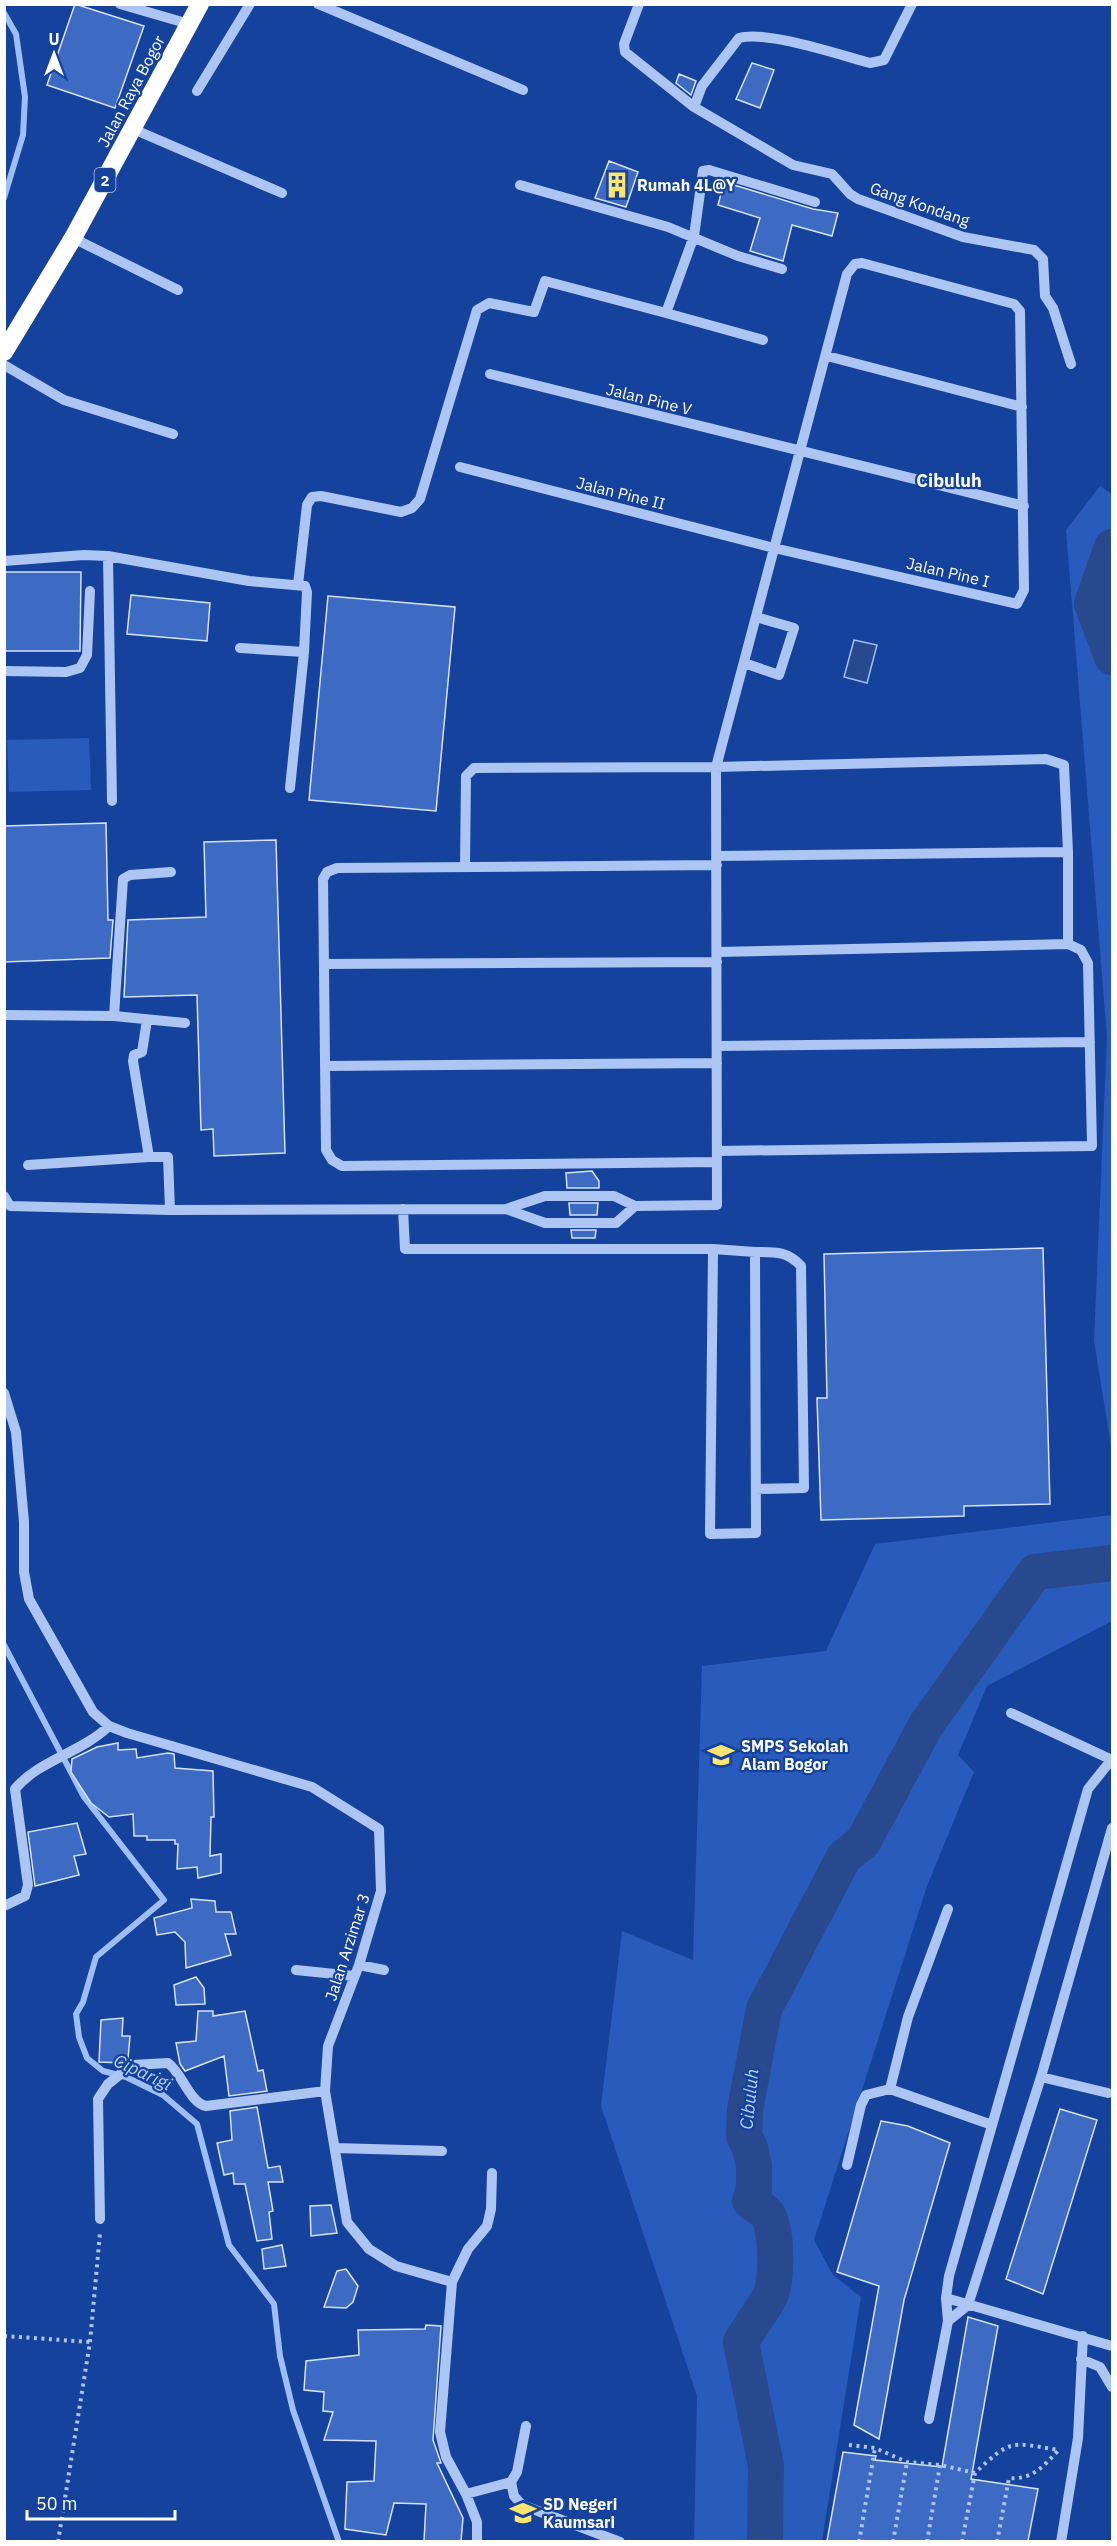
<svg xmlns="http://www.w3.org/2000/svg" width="1117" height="2546" font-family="'IBM Plex Sans',sans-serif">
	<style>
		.green { fill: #285bbb }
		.water { fill: #29498e; stroke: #9ebef6; stroke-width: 1.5 }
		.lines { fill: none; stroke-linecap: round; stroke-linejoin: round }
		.stream { stroke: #9ebef6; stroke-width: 6 }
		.river { stroke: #29498e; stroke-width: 36 }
		.building { fill: #3d6bc4; stroke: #d4e2fd; stroke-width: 1.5 }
		.path { stroke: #acc5f3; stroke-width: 4; stroke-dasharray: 3 4.5; stroke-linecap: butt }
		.minor { stroke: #acc5f3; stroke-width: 10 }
		.highway { stroke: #fff; stroke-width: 18 }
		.labels { text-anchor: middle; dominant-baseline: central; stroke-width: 4.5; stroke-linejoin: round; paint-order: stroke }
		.shield { fill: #15429d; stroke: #b9c6e2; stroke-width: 1.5 }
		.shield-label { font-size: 15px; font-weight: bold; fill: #fff }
		.street-label { font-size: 16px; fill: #fff; stroke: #15429d }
		.poi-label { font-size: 16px; font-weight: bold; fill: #fff; stroke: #15429d; text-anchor: start }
		.neighbourhood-label { font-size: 18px; font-weight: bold; fill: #fff; stroke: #15429d }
		.water-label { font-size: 18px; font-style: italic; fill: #b9cffa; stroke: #15429d }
	</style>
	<rect width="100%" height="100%" fill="#15429d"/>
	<path class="green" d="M1100,486L1112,494V1452L1094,1341L1107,1037L1066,530Z
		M89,738L91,790L9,792L7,740Z
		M1112,1515V1621L987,1686L958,1755L974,1772L927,1886L814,2240L833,2275L861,2297L822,2541H694L697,2396L601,2106L622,1931L693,1960L702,1666L826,1651L875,1544Z"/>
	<path class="water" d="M854,640L877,645L867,683L844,677Z"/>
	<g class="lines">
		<path class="stream" d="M4,13L16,34L25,97L23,135L4,198
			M4,1645L84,1797L164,1900L96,1957L83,2002L76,2014L79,2037L87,2058L103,2071L126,2077L163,2095L197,2124L229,2245L274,2304L280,2356L293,2410L339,2542"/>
		<path class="river" d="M1112,547L1092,604L1112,657
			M765,2542L766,2466L741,2342C750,2327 760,2313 769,2298C778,2284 777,2230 768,2215C765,2210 755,2206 750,2201L754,2188V2166L750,2148L744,2136L745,2110L764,2009L844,1857L863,1842L926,1725L1035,1572L1112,1563"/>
	</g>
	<path class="building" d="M75,4L144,26L115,108L47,85Z
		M752,63L774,70L760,108L736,99Z
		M679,74L696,81L691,95L676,83Z
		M609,161L638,172L626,207L595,198Z
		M724,182L813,209L838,213L832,236L792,225L783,261L750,251L760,218L718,205Z
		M4,572H81L80,651H4Z
		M131,595L210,603L207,641L127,634Z
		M328,596L455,607L436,811L309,800Z
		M106,823L108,920H113L110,958L4,962V826Z
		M276,840L285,1153L214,1156L213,1129L201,1130L197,995L124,997L128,920L206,917L204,842Z
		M592,1171L599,1181V1188H567L566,1173Z
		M569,1203H598L597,1215H570Z
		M571,1230H596L595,1238H572Z
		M1043,1248L1050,1504L964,1506V1516L821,1520L817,1398H827L824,1254Z
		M118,1743V1750L136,1749L137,1758L168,1753L174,1754L175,1768L213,1771L214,1817H211L210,1856L221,1854V1873L198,1878L197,1867L177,1869L178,1844H175V1840H147V1836H134L133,1814L109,1817L91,1803L71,1772L72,1759L97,1747Z
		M77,1823L86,1854L74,1856L79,1875L35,1886L28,1832Z
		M191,1899L215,1901L216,1912H231L236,1934H225L231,1955L186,1968L185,1942L175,1932L157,1935L154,1918L192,1908Z
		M196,1977L204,1988L205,2004L176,2005L174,1985Z
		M198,2011H213V2016L245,2011L258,2071L263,2070L267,2091L229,2096L224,2056L185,2071L180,2064L176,2043L196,2041Z
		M123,2018L122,2036H130L128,2059L122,2063L99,2062L101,2020Z
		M257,2107L268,2168L280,2166L283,2182H268L273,2211L269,2212L272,2239L257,2241L245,2184H234L233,2173L224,2175L217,2143L232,2140L230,2111Z
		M1060,2109L1097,2120L1043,2294L1006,2279Z
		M881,2121L908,2126L950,2143L904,2300L879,2439L854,2425L879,2286L837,2272Z
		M331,2205L337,2233L311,2236L310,2206Z
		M282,2245L286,2266L264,2269L262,2249Z
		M346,2269L358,2286L353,2302L346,2308L324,2307L337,2271Z
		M968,2317L998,2326L971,2479L1038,2489L1028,2541H827L843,2452L876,2456L875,2460L942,2467Z
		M426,2325L441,2326L433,2440L441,2463H437L463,2518L461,2541H424L426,2504L394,2503L386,2535L345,2529L347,2482L374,2481L376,2441L324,2440L333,2412L323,2411L324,2392L304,2390L306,2361L359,2355L358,2330L425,2329Z"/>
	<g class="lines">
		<path class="path" d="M4,2336L90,2342
			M849,2445L875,2448L907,2462L940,2465L975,2473
			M58,2542L90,2342L100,2233
			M859,2542L875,2448
			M893,2542L907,2462
			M927,2542L940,2465
			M962,2542L975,2473C1011,2439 1010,2442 1058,2450
			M997,2542L1009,2478C1033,2480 1043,2466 1059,2450"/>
		<path class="minor" d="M120,4L189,24
			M318,4L523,90
			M639,4L624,44L625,52L694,107L793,165L832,174L850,194L858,199L963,237L1034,250L1043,259L1045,296L1053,308L1071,364
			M197,91L250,4
			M694,107L702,86L739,38C766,30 840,55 870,63L884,60L912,4
			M133,129L282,193
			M520,185L668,227L738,256L782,269
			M73,238L178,290
			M666,313L763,340
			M827,356L1022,407
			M4,365L64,400L173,434
			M490,374L1024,506
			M108,556L112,801
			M4,561L84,555L108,556L249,581L305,586L307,592L304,652L290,788
			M298,585L307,505L312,497L321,496L401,512L412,508L420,499L477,310L489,303L534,312L545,281L666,313L694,236L703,171L709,170L815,202
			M240,648L304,652
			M744,663L779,675L794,628L756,617
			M4,671L66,672L80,668L87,655L90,591
			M717,856L1068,852
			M717,865L337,868L327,872L323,879L326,1150L332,1160L342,1166L717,1162
			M465,867L466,776L474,768L716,767L1046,759L1064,765L1068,852V944L1081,950L1088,963L1092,1146L717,1151
			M717,952L1068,944
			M324,964L717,962
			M4,1015L114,1016L185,1023
			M114,1016L123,879L130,875L171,872
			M147,1020L142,1052L134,1055L133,1061L149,1157H168L170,1210
			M717,1046L1090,1042
			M325,1066L717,1063
			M28,1165L149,1157
			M4,1196L10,1206L170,1210L506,1209L545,1196H614L635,1206L717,1205L716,767L847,274L855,264L862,263L1014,304L1020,311L1024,590L1017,604L774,548L460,467
			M403,1209L405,1249H713L755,1252L756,1533L710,1534L713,1249
			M506,1209L545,1223H616L635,1206
			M755,1252C775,1252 787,1251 801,1266L804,1488L756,1489
			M4,1393L16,1432L24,1522V1572L29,1599L93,1712L109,1726L127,1733L312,1787L379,1829L381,1891L359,1965L328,2046L325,2091L347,2222L369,2249L396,2266L452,2282L440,2432L446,2457L466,2494L477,2522V2542
			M1011,1713L1110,1759
			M4,1906L25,1896L28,1885L15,1789C39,1760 81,1753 109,1726
			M359,1965L384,1970
			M296,1970L354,1976
			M1041,2077L1108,2093
			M890,2089L908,2017L948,1909
			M335,2148L442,2151
			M847,2165L861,2105L866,2095L890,2089L992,2125
			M100,2219L98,2099L108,2084L132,2065L168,2063C182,2073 190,2103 206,2106L325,2091
			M452,2282L468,2249L487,2226L491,2209L492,2173
			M946,2298L1112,2346
			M948,2321L968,2305L1041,2077L1112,1828
			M1081,2359L1100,2367L1112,2387
			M929,2419L948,2321L946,2298L949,2276L1088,1789L1112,1759
			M511,2482L514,2496L522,2505L620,2542
			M466,2494L511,2482L517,2472L526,2426
			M1061,2542L1078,2438L1083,2336"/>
		<path class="highway" d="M4,352L73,238L200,4"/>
	</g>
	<defs>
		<g id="building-bare" transform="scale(2.07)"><path d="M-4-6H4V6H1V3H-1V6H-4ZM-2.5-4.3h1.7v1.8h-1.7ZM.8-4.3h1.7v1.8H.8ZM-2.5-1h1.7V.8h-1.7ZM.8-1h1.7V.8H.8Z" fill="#ffe56e" stroke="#15429d" stroke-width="2.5" paint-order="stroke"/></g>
		<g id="school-bare" transform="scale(2.07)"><path d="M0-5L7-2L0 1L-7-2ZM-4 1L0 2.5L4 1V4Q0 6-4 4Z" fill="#ffe56e" stroke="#15429d" stroke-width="2.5" paint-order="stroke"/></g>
	</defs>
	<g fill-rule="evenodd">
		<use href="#building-bare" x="617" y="185"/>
		<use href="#school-bare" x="721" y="1755"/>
		<use href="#school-bare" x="523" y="2513"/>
	</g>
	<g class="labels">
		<rect class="shield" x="94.5" y="168" width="21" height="24" rx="4.5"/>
		<g class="shield-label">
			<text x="105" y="180">2</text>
		</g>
		<g class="street-label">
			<text transform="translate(131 91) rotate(-62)">Jalan Raya Bogor</text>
			<text transform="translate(920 204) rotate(19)">Gang Kondang</text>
			<text transform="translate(649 399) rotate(14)">Jalan Pine V</text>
			<text transform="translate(621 493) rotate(14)">Jalan Pine II</text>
			<text transform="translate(948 572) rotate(13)">Jalan Pine I</text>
			<text transform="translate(347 1947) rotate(-72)">Jalan Arzimar 3</text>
		</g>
		<g class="poi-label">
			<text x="637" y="185">Rumah 4L@Y</text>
			<text x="741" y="1746">SMPS Sekolah<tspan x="741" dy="18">Alam Bogor</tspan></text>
			<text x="543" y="2504">SD Negeri<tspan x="543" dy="18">Kaumsari</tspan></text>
		</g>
		<g class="neighbourhood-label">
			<text x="949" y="480">Cibuluh</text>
		</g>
		<g class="water-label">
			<text transform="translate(143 2072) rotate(25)">Ciparigi</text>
			<text transform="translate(749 2099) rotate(-84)">Cibuluh</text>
		</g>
	</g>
	<rect width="1117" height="2546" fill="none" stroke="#ffffff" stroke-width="12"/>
	<g transform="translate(54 54)" stroke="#15429d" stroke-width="4.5" paint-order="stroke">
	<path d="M0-4.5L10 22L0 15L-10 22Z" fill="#ffffff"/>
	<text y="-9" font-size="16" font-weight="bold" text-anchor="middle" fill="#ffffff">U</text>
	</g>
	<path d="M27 2510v9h148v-9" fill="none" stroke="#ffffff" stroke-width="3"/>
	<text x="36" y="2510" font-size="18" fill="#ffffff" stroke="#15429d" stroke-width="4.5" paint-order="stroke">50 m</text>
</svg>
